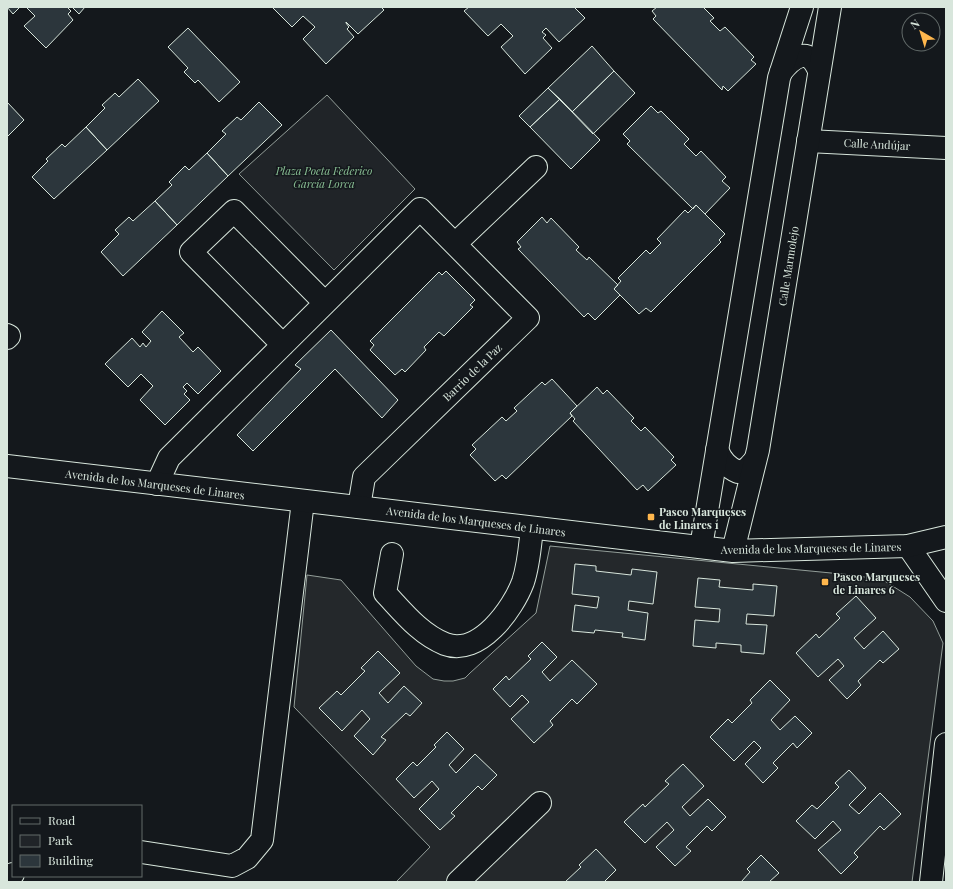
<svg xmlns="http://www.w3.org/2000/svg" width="953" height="889" font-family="'Playfair Display',serif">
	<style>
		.green { fill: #202428; stroke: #939e99 }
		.parking { fill: #24282b; stroke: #939e99 }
		.building { fill: #2c363c; stroke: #d8e6dc }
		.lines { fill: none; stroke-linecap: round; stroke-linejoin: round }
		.street-casing { stroke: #d8e6dc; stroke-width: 24 }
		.secondary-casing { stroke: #d8e6dc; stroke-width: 24 }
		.street { stroke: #14181c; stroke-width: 22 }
		.secondary { stroke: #14181c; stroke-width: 22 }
		.poi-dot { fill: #ffb74d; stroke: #14181c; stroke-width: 1.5 }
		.labels { text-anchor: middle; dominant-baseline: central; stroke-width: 3; stroke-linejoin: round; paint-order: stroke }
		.street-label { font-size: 11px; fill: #d8e6dc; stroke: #14181c }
		.park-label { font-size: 11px; font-style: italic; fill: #8ac095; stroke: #14181c }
		.poi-label { font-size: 11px; font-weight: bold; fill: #d8e6dc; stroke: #14181c; text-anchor: start }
	</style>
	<rect width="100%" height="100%" fill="#14181c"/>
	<path class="green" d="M327,95L415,189L334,270L239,174Z"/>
	<path class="parking" d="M550,546L852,575L883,580L910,597L933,621L943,643L912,882H396L430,847L294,707L307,575L341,580L416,666L433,679L444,681H453L465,678L470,673L536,613Z"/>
	<path class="building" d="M7,7H20L13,14Z
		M26,7H67L71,11L68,14L73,20L46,48L24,26L35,16Z
		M72,7H85L79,14Z
		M272,7H381L384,10L358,34L346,22V23L349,27L347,29L354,37L326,64L303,39L315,27L303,16L292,27Z
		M469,7H574L585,18L559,42L546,28L542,32L546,35L543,38L552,48L525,74L501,47L513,36L501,24L488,36L464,11Z
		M657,7H703L714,18L710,21L720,31L725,27L754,57L751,60L756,64L728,91L723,86L722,90L653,19L656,16L652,11Z
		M188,28L240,82L219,102L198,80L195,83L184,72L188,68L168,47Z
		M592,46L614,71L572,112L548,88Z
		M614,71L635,93L593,134L572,112Z
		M138,79L159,101L107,150L86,127L105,108L102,105L115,93L119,97Z
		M548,88L560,99L530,127L519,116Z
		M560,99L600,140L571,169L530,127Z
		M7,102L24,120L7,137Z
		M259,102L282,125L228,176L207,153L226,134L222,131L237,117L241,120Z
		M651,106L658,113L661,111L689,139L684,144L696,156L701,151L726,177L722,181L730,188L705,214L696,205L693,209L627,144L630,141L623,134Z
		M86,127L107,150L54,199L32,177L48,161L46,159L62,144L65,147Z
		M207,153L228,176L177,225L155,201L172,185L169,182L185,166L189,170Z
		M155,201L177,225L123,276L101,252L119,234L115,230L129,217L133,221Z
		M696,205L725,234L719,240L721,242L651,312L646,308L639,314L614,289L621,281L618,278L646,250L650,254L661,243L657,239L685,210L688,213Z
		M542,217L547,223L551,218L579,247L576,250L587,260L589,257L618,285L614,289L620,295L595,320L588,313L584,317L518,249L521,247L517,242Z
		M446,271L475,300L470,305L473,307L444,336L439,332L424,347L426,350L405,372L402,369L395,375L370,350L374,345L370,341L439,272L442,275Z
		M162,311L184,333L179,337L193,352L198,347L221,371L198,394L187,383L183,387L187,391L184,394L190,400L165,425L140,400L153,386L141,374L128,387L105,364L132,338L140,347L143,343L146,347L151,341L142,332Z
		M331,330L398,400L382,418L335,369L253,451L237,435L301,369L295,365Z
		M552,379L577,406L570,413L572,416L506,479L502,475L495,481L470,455L476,449L472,445L502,417L506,421L517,411L514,408L542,382L545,385Z
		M597,387L603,394L607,390L634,418L631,421L641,431L645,427L674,457L671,460L676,465L648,491L643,485L637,490L573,421L575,419L570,413Z
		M575,564L596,566V571L631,575L632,569L657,572L653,604L629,601L628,610L648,613L645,640L622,637L623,633L595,630L594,633L572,631L575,605L597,608L599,597L572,594Z
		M698,578L720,580L719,587L753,590V584L777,586L774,616L747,614L746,624L767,625L764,654L741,652V645L716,643V648L693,646L695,620L719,622L720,609L695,607Z
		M856,596L876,618L854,638L864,649L883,631L899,649L883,663L880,660L858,681L861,685L847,699L829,680L844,666L838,659L818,677L796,653L816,634L819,638L840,618L836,614Z
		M542,642L557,657L542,672L550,681L572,660L597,684L577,704L572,699L550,721L553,725L534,743L511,719L529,702L522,695L510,707L493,689L506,676L509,680L531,659L528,656Z
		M378,651L400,673L379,693L388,703L404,686L422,703L410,716L406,713L381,737L386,740L373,755L354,736L370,719L362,710L342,731L319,708L337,691L341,695L365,671L361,668Z
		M770,680L790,700L771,720L780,730L795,716L812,733L797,748L793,743L773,763L778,768L763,783L745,764L761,748L754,741L734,761L710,737L728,719L732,723L752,703L750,700Z
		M447,732L464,749L449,765L456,773L475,754L497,775L482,790L478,786L451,813L455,816L440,830L419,809L439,789L432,781L414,798L396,779L413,762L417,766L436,747L434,745Z
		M683,764L704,786L682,807L690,816L708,799L726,817L712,831L707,826L686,847L691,851L675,866L656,847L674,830L667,822L645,843L624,822L643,804L645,807L669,784L665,781Z
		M849,770L866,788L849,805L859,814L880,793L901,814L884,830L880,826L854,853L858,857L841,874L818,850L841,830L833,821L815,839L796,821L812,805L817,809L839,787L835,783Z
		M596,849L616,870L604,882H565L581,867L579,865Z
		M761,855L779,873L769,882H741L750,872L747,869Z"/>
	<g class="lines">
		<g class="street-casing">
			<path id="street" d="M781,72C794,56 809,46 819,71
				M808,141L946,148
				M455,244L536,167
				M7,335L9,336L7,338
				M283,345L191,252L234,211L325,303
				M717,450C722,461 727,467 738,472C746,471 750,466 755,460
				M157,484L169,458L420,209L528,318L364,477L359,507
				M908,546L946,601
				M392,554L385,593C403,612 420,634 445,644C479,657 513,609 523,582C529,564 530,545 532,528
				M141,852L232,866L247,858L262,840L303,501
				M7,880L13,874
				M458,882L540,803
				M931,882L946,744"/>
		</g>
		<g class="secondary-casing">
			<path id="secondary" d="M7,466L733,551L908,546L946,537
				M701,547L779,78L802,7
				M733,551L758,450L830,7"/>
		</g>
		<use href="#street" class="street"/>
		<use href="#secondary" class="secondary"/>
	</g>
	<g class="poi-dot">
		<rect x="647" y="513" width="8" height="8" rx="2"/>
		<rect x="821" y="578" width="8" height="8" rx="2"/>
	</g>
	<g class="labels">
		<g class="street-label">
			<text transform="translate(877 144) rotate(3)">Calle Andújar</text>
			<text transform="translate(788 266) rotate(-81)">Calle Marmolejo</text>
			<text transform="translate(472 372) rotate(-44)">Barrio de la Paz</text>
			<text transform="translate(155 484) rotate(7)">Avenida de los Marqueses de Linares</text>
			<text transform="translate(476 521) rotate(7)">Avenida de los Marqueses de Linares</text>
			<text transform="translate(811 548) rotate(-1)">Avenida de los Marqueses de Linares</text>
		</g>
		<g class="park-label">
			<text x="324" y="170">Plaza Poeta Federico<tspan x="324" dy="13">García Lorca</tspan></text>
		</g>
		<g class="poi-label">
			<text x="659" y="511">Paseo Marqueses<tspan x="659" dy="13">de Linares 1</tspan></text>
			<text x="833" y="576">Paseo Marqueses<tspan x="833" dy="13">de Linares 6</tspan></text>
		</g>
	</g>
	<rect width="953" height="889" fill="none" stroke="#d8e6dc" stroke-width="16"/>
	<rect x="12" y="805" width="130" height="72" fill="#14181c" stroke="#626a69"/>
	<rect x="20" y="818" width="20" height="6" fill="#14181c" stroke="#626a69"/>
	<text x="48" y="825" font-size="12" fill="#d8e6dc">Road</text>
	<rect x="20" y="835" width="20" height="12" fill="#202428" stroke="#626a69"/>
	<text x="48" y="845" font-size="12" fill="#d8e6dc">Park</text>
	<rect x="20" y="855" width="20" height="12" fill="#2c363c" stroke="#626a69"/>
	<text x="48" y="865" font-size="12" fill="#d8e6dc">Building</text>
	<g transform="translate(921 32) rotate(322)"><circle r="19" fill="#14181c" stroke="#626a69"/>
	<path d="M0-3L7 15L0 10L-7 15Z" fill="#ffb74d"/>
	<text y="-6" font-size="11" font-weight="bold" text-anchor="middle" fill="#d8e6dc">N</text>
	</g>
</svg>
